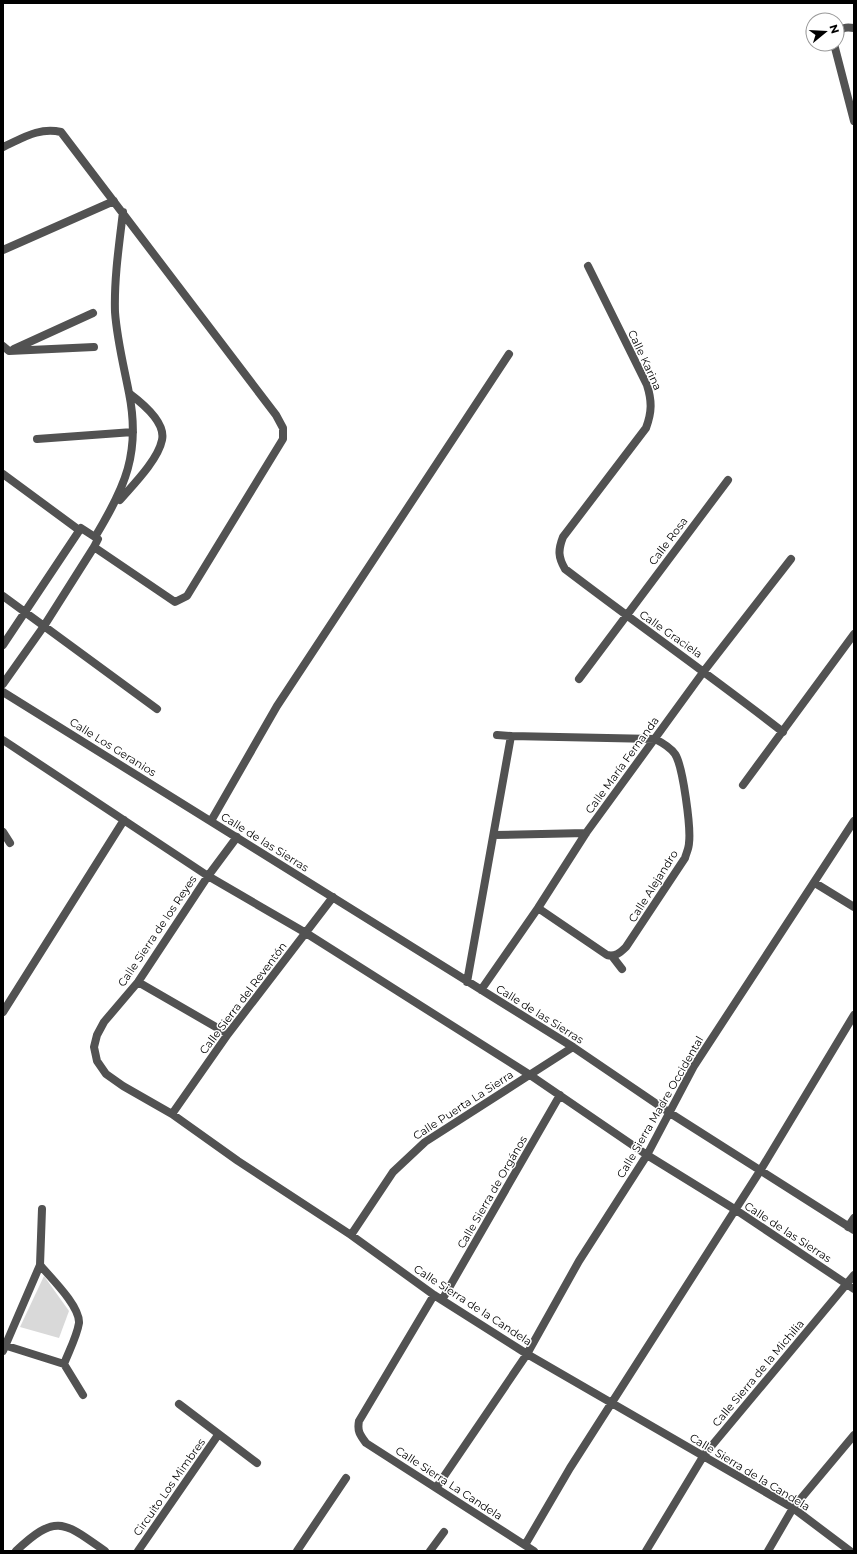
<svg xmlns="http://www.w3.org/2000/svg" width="857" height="1554" font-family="Montserrat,sans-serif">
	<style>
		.green { fill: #d9d9d9 }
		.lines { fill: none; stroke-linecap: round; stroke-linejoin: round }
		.minor { stroke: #525252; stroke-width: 8 }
		.labels { text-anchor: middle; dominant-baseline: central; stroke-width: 3; stroke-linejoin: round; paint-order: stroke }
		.street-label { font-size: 11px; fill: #000; stroke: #fff }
	</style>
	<rect width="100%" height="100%" fill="#fff"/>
	<path class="green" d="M44,1276L69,1311L59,1338L20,1327Z"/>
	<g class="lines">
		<path class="minor" d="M837,34C842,27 846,27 854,28
			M834,44L854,121
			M3,147C23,138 39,127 61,132L276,415L283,428V439L187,596L175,602L94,547
			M3,250L114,201
			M588,266L647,385C652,401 652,412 646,428L563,537C558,550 558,557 565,569C637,624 711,676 783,732
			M3,346L9,351L94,347
			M14,349L93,313
			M37,439L133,432
			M3,474L79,530
			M120,500C133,485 158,460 162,440C166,422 142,403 130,394
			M95,537C125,487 141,453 129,393C124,367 117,340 115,312C114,279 119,245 123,212
			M3,596L157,709
			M3,645L81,528L98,539L94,547L44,626L3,684
			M579,679L728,480
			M3,692L573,1047L670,1113L854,1230
			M497,735L511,736
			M3,740L208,876L306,933L530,1075L647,1155L736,1210L854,1289
			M743,785L854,634
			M211,821L277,706L509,354
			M3,832L10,843
			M494,835L586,833
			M237,837L208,876L138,982L104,1022L97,1035L94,1047L97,1061L106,1074L123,1086L172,1114L238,1161L351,1235L434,1295L527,1354L793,1508L850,1551
			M815,883L854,907
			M612,956L622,969
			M138,982L228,1034
			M467,982L511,736L655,739C663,743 670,747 675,754C683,766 691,828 689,843C689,848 686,854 685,858L626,947C620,953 615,957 607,955L538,908
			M481,990L538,908L586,833L704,671L791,559
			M3,1012L124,820
			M172,1114L228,1034L333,897
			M848,1227L854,1218
			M351,1235L393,1172L425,1142L573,1047
			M40,1265C51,1278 80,1306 79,1323C77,1336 69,1351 64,1364
			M434,1295L359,1421C357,1431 360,1435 366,1443L534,1551
			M442,1300L560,1095
			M7,1346L64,1364L83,1395
			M3,1351L40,1265L42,1209
			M179,1404L257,1463
			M436,1488L527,1354L579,1261L647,1155L694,1066L854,821
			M525,1545L570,1468L760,1171L854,1015
			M16,1551C56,1513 64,1522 105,1551
			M138,1551L218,1435
			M297,1551L346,1478
			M430,1551L444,1532
			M646,1551L704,1455L854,1275
			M768,1551L793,1508L854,1435"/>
	</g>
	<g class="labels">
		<g class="street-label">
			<text transform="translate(645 360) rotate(65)">Calle Karina</text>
			<text transform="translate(668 541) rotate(-53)">Calle Rosa</text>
			<text transform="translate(671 634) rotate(35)">Calle Graciela</text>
			<text transform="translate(113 747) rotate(32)">Calle Los Geranios</text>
			<text transform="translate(622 765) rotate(-54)">Calle María Fernanda</text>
			<text transform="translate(265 842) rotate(32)">Calle de las Sierras</text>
			<text transform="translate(653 886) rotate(-58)">Calle Alejandro</text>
			<text transform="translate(157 931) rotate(-56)">Calle Sierra de los Reyes</text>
			<text transform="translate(243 998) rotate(-53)">Calle Sierra del Reventón</text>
			<text transform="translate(540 1014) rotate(32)">Calle de las Sierras</text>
			<text transform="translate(463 1105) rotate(-33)">Calle Puerta La Sierra</text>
			<text transform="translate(660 1107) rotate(-60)">Calle Sierra Madre Occidental</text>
			<text transform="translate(492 1192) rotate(-60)">Calle Sierra de Orgános</text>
			<text transform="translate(788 1232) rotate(33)">Calle de las Sierras</text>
			<text transform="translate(473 1305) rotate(33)">Calle Sierra de la Candela</text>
			<text transform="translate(758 1373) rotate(-50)">Calle Sierra de la Michilia</text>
			<text transform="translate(750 1472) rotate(31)">Calle Sierra de la Candela</text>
			<text transform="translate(449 1483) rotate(33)">Calle Sierra La Candela</text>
			<text transform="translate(169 1487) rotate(-55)">Circuito Los Mimbres</text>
		</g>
	</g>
	<rect width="857" height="1554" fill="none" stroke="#000000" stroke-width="8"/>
	<g transform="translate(825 32) rotate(72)"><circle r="19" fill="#ffffff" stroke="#999999"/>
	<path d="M0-3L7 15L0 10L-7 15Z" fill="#000000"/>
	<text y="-6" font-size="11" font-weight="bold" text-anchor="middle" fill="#000000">N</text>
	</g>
</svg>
